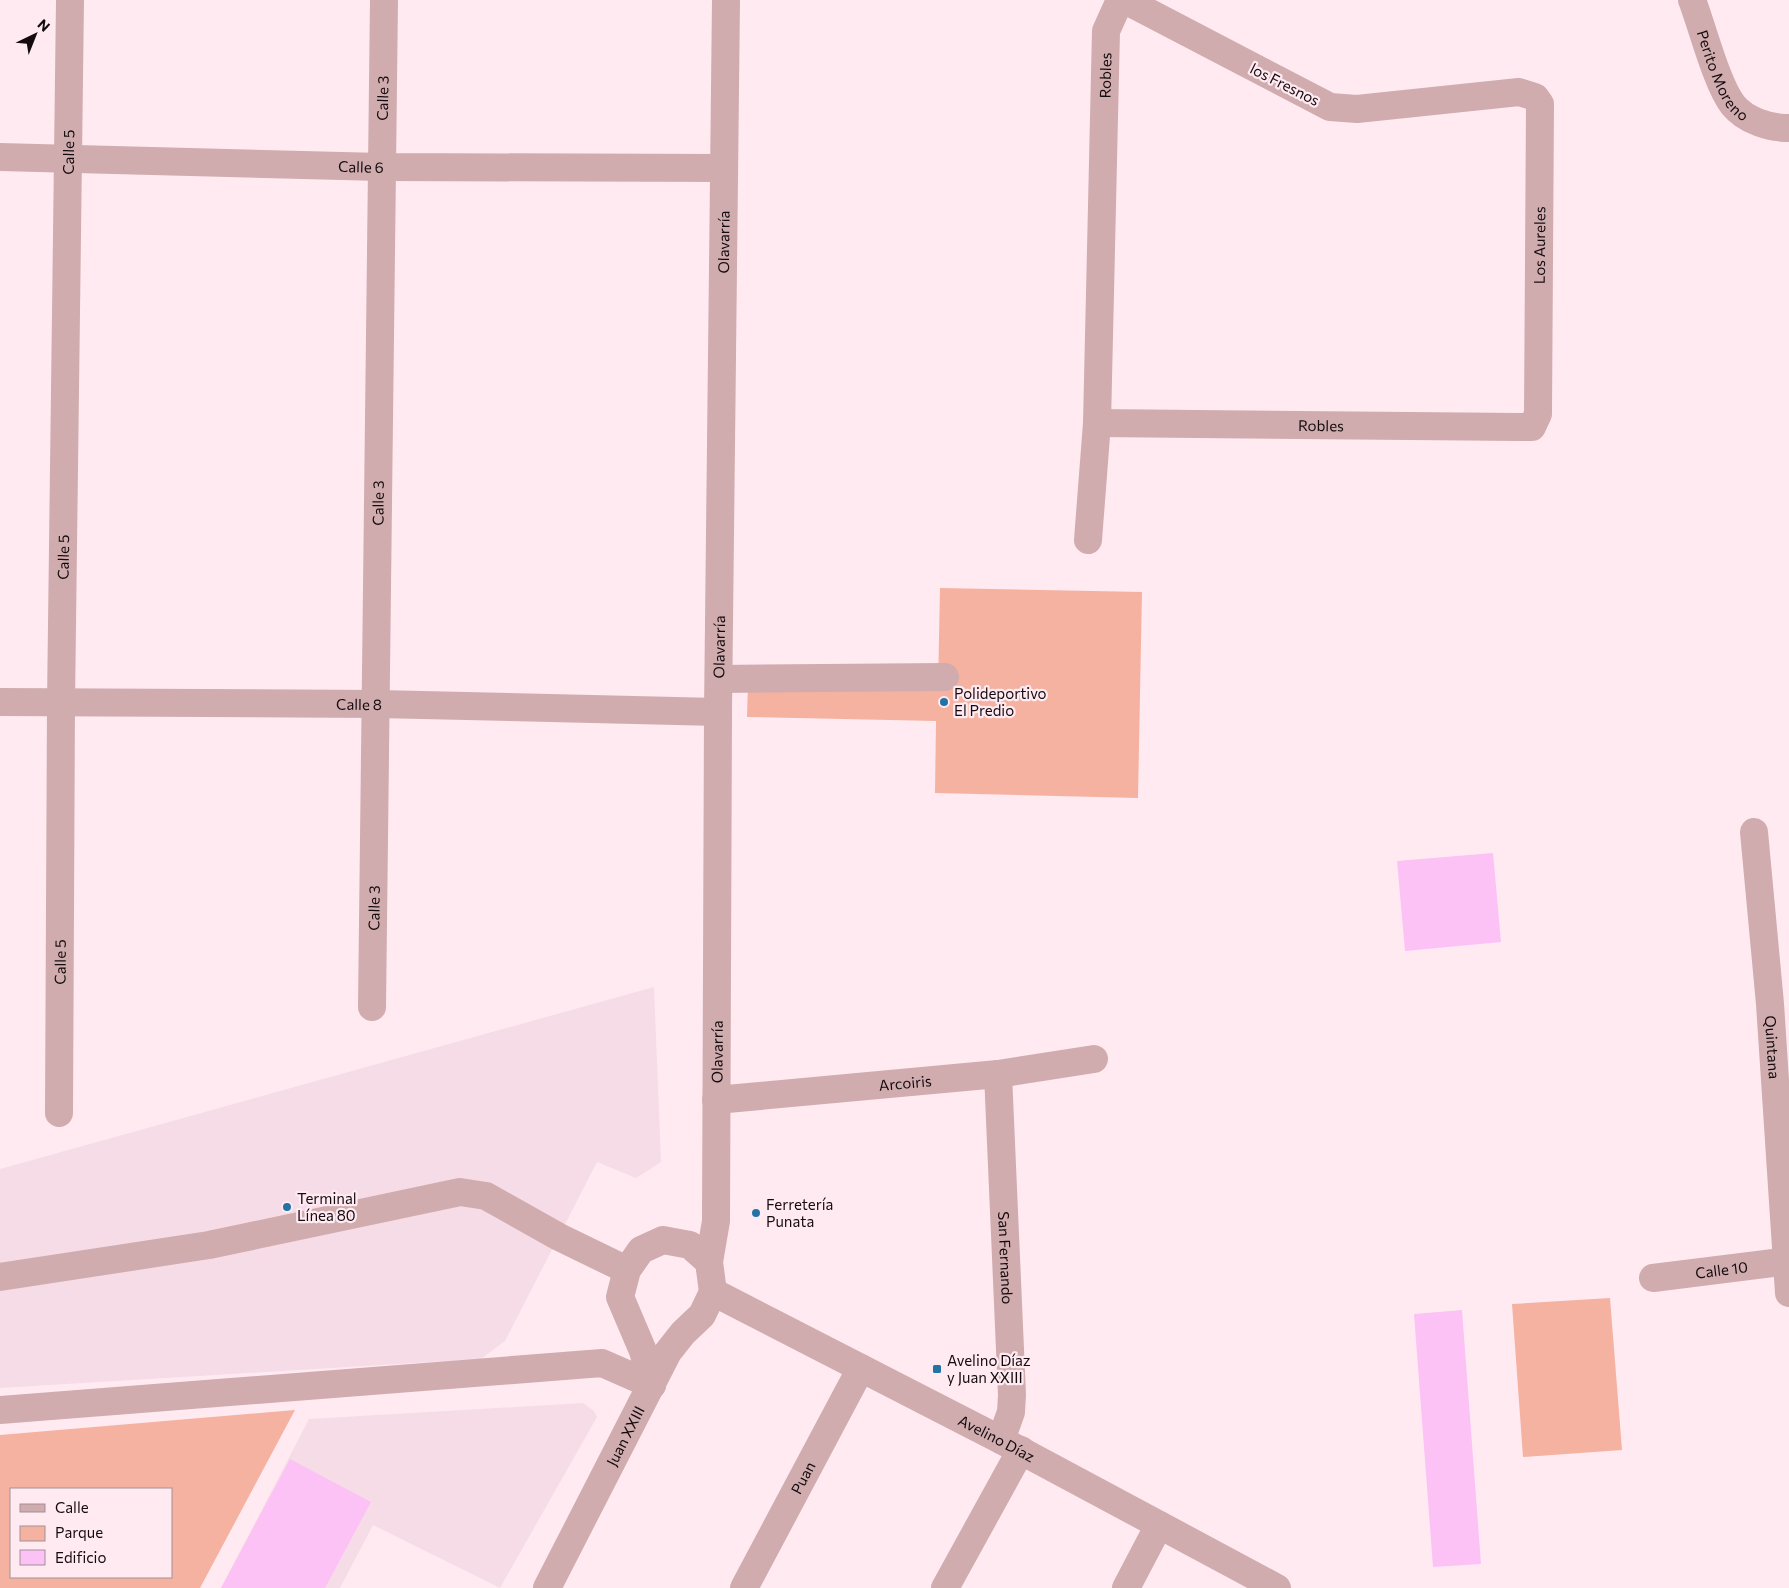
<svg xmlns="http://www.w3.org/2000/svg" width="1789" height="1588" font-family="Commissioner,sans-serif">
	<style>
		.built { fill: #f6dce7 }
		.green { fill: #f5b2a0; fill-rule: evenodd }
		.building { fill: #fcc2f6 }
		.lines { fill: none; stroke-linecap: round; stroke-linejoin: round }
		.minor { stroke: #d0acae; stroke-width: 28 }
		.poi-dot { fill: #2473a5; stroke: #ffeaf2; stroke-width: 2 }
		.labels { text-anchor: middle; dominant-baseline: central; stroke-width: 4.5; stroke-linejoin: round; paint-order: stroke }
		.street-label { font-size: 15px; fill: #130b0e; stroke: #ffeaf2 }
		.poi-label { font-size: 15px; fill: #130b0e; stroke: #ffeaf2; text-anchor: start }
	</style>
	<rect width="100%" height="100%" fill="#ffeaf2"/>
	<path class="built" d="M654,987L661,1162L636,1178L597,1162L505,1341L481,1359L0,1388V1169Z
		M583,1403L594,1411L597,1417L500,1588L373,1525L340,1588H221L309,1419Z"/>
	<path class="green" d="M940,588L1142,592L1138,798L935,793L936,721L747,717L748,684L938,688Z
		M1610,1298L1622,1450L1523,1457L1512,1304Z
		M295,1410L200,1588H0V1435ZM11,1489H171V1577H11Z"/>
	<path class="building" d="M1493,853L1501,942L1405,951L1397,861Z
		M1462,1310L1481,1564L1433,1567L1414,1314Z
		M290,1459L371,1502L325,1588H221Z"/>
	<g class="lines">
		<g class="minor">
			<path id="s1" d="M1692,0C1702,26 1717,85 1733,105C1746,121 1770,128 1789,128"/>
			<path id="s2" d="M0,157L381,167L724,168"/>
			<path id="s3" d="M1097,423L1520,427H1532L1538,414L1540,104L1535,97L1519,92L1357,109L1330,107L1125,0"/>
			<path id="s4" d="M1088,540L1097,423L1106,31L1120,0"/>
			<path d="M719,679L945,677"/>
			<path id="s5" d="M0,702L378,704L718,712"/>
			<path id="s6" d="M1754,832L1770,1004L1789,1293"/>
			<path id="s7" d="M372,1007C378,671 377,335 384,0"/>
			<path id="s8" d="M998,1074L1012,1395L1011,1412L1001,1440"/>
			<path id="s9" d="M716,1100L998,1074L1094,1059"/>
			<path id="s10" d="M59,1113L61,703L70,0"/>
			<path d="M0,1277L209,1245L460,1192L486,1196L559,1237L627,1270"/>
			<path id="s11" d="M1653,1278L1789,1261"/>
			<path id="s12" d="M713,1292L709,1262L716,1221L718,712L726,0"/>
			<path id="s13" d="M713,1292L1001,1440L1277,1588"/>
			<path d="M652,1385L643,1351L620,1297L627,1270L641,1250L663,1240L690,1245L709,1262"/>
			<path d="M0,1410L602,1363L652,1385"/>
			<path id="s14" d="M547,1588L668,1352L683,1333L702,1315L713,1292"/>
			<path id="s15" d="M744,1588L861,1368"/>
			<path d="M945,1588L1021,1450"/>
			<path d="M1126,1588L1159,1525"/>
		</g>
	</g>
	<g class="poi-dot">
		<circle cx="944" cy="702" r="5"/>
		<circle cx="287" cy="1207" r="5"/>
		<circle cx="756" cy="1213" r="5"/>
		<rect x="932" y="1364" width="10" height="10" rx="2.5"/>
	</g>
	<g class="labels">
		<g class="street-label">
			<text stroke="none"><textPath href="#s1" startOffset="82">Perito Moreno</textPath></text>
			<text stroke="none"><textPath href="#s4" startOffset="465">Robles</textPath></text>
			<text transform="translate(1285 84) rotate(27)">los Fresnos</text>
			<text stroke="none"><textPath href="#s7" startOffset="909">Calle 3</textPath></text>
			<text stroke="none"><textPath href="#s10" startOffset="961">Calle 5</textPath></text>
			<text stroke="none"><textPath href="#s2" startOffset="361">Calle 6</textPath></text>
			<text stroke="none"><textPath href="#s12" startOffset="1051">Olavarría</textPath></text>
			<text stroke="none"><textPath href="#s3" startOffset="618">Los Aureles</textPath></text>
			<text stroke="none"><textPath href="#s3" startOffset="224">Robles</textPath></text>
			<text stroke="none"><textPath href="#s7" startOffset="504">Calle 3</textPath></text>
			<text stroke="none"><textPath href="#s10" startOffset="556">Calle 5</textPath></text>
			<text stroke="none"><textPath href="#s12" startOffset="646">Olavarría</textPath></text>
			<text stroke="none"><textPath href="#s5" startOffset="359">Calle 8</textPath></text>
			<text stroke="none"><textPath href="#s7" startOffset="99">Calle 3</textPath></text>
			<text stroke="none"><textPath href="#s10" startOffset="151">Calle 5</textPath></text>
			<text stroke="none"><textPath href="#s6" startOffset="216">Quintana</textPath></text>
			<text stroke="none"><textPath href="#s12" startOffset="241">Olavarría</textPath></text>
			<text stroke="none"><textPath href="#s9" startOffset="190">Arcoiris</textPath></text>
			<text stroke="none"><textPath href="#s8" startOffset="184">San Fernando</textPath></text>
			<text stroke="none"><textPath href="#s11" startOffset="69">Calle 10</textPath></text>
			<text stroke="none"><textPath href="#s14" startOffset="171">Juan XXIII</textPath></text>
			<text stroke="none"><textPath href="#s13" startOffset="319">Avelino Díaz</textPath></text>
			<text stroke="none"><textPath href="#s15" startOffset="125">Puan</textPath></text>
		</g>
		<g class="poi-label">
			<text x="954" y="693">Polideportivo<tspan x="954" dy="17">El Predio</tspan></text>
			<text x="297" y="1198">Terminal<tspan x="297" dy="17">Línea 80</tspan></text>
			<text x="766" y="1204">Ferretería<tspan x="766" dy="17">Punata</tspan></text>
			<text x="947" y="1360">Avelino Díaz<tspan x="947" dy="17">y Juan XXIII</tspan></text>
		</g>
	</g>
	<rect x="10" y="1488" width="162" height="90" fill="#ffeaf2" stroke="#a19197"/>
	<rect x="20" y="1504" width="25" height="8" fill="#d0acae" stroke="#a19197"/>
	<text x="55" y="1513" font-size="15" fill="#130b0e">Calle</text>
	<rect x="20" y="1526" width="25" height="15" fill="#f5b2a0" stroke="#a19197"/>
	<text x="55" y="1538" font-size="15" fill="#130b0e">Parque</text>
	<rect x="20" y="1550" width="25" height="15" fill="#fcc2f6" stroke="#a19197"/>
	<text x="55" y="1563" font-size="15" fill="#130b0e">Edificio</text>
	<g transform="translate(35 35) rotate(43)" stroke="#ffeaf2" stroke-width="4" paint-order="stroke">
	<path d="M0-4L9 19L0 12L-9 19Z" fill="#130b0e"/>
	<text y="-8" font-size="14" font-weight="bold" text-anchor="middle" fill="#130b0e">N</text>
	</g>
</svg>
